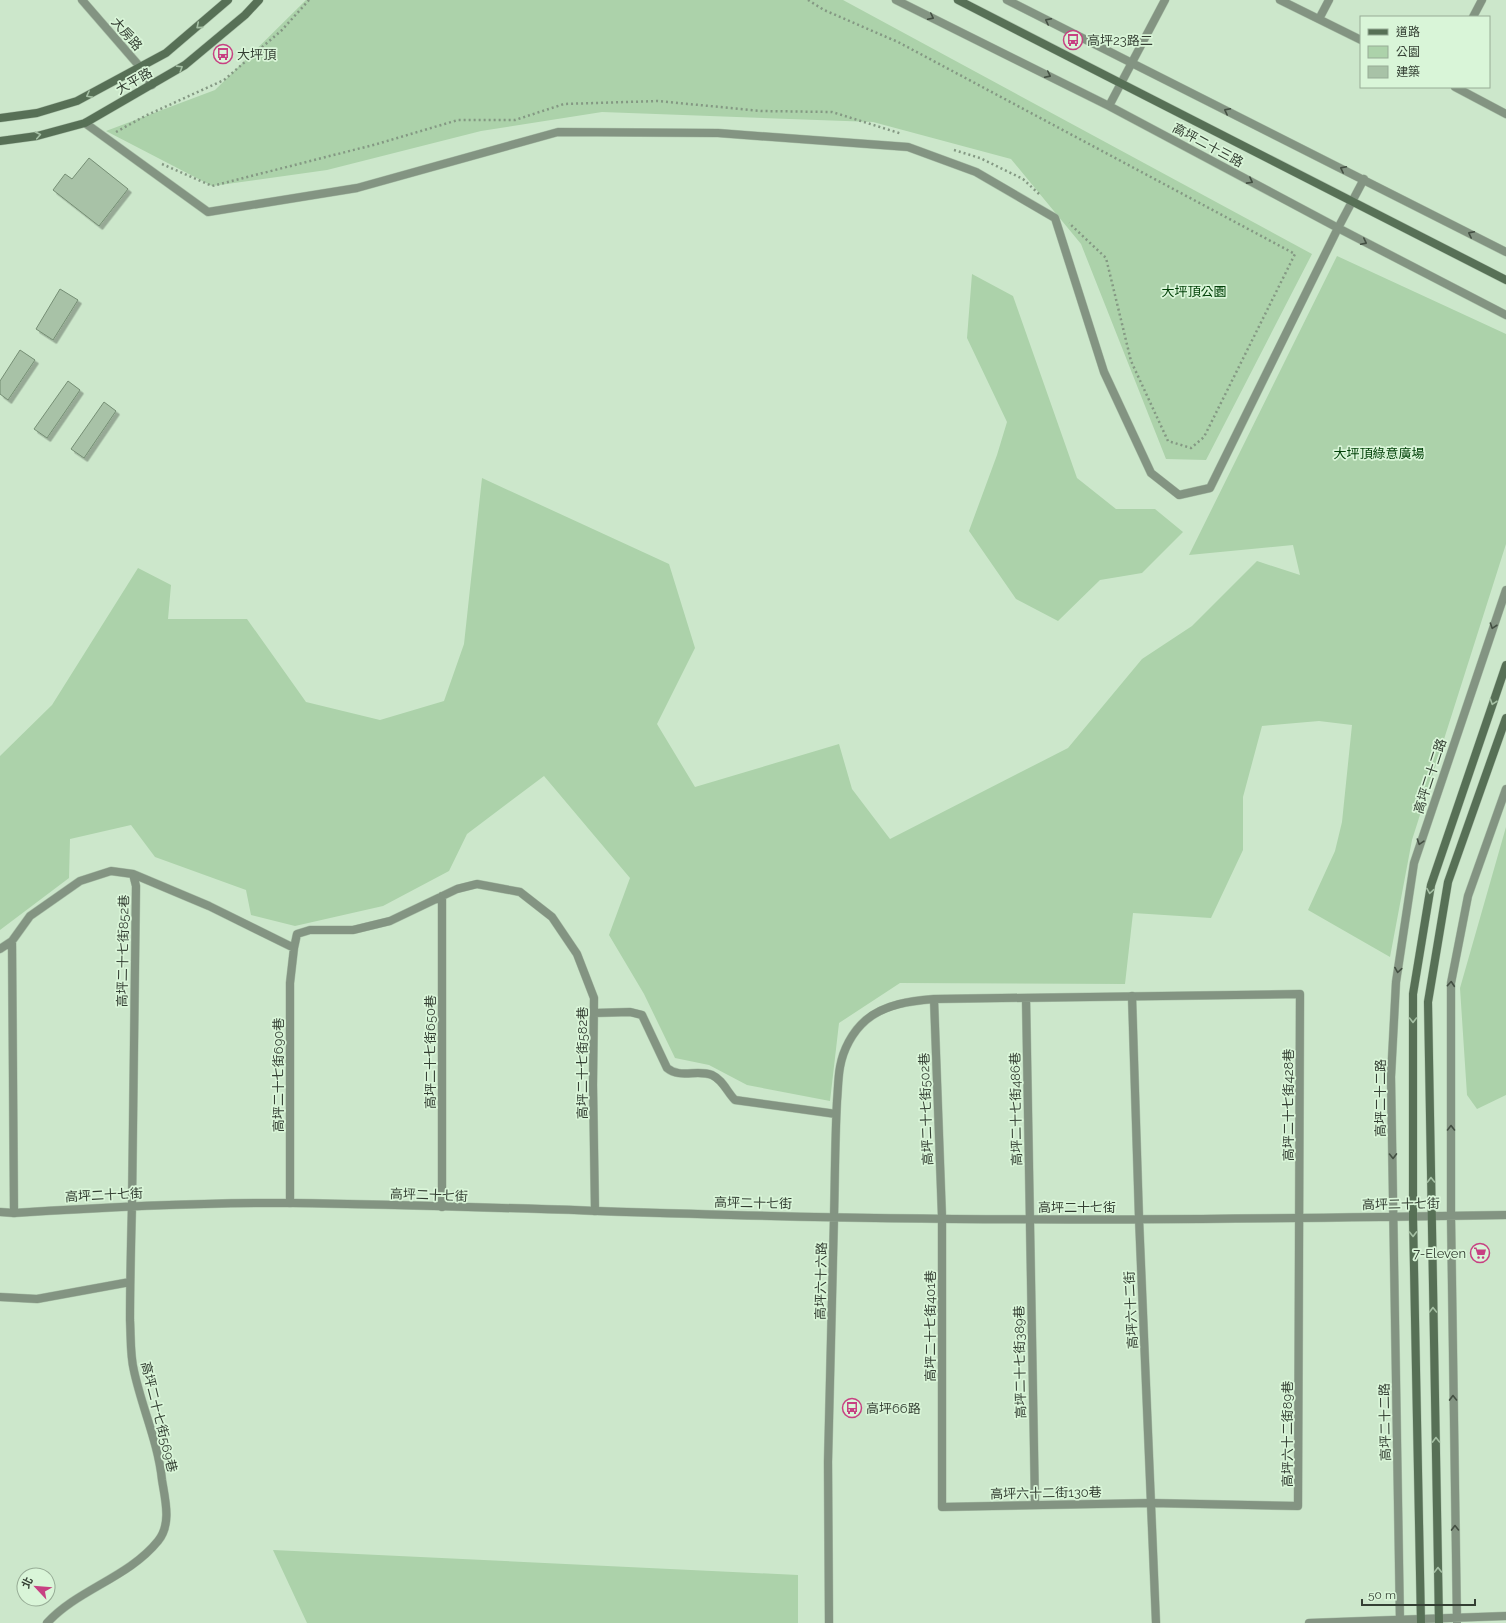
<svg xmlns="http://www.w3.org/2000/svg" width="1506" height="1623" font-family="Raleway,'Noto Sans TC',sans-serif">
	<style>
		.green { fill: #acd2aa }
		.building { fill: #a8c2a7; stroke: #758e74; filter: url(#shadow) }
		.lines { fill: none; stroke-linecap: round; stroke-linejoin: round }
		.lane-casing { stroke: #abc2aa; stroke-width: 9 }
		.street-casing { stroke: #abc2aa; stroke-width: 9 }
		.secondary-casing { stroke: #abc2aa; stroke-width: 9 }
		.path { stroke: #849883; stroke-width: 2.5; stroke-dasharray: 2 3; stroke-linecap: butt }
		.lane { stroke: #839482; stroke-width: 8 }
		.street { stroke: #839482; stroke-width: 8 }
		.secondary { stroke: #577056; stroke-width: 8 }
		.oneway { stroke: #445043 }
		.oneway2 { stroke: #a5c0a4 }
		.labels { text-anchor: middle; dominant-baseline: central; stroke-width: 3.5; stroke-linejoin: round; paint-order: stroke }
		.street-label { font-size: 13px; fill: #343f33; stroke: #d9f5d8 }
		.poi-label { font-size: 13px; fill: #343f33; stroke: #d9f5d8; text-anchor: start }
		.park-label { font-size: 13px; fill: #014007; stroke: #d9f5d8 }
	</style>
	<defs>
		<filter id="shadow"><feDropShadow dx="3.5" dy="3.5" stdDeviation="0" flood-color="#0004"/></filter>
	</defs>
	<rect width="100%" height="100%" fill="#cce7cb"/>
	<path class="green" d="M306,0H843L1312,254L1206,460L1166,459L1081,244L1011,159L873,122L602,112L481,131L327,170L212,186L106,131L215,90Z
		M1337,256L1506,334V544L1412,840L1390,957L1308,910L1335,851L1342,822L1352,725L1319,721L1262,726L1243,797V850L1211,918L1133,913L1125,984L900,983L839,1023L830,1101L747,1085L709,1065L675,1058L644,994L609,935L630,878L544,776L467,834L449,871L383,906L295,926L251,915L246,890L155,857L131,825L70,839L69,878L0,930V756L52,705L138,568L171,585L168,619H247L306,702L380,720L444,701L464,644L482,478L669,564L695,648L657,724L695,787L839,744L852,789L890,839L1068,748L1142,659L1192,626L1257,561L1300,575L1293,545L1189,555Z
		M972,274L1013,296L1077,478L1116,509H1155L1183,532L1142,573L1100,580L1058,621L1016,599L969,531L997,455L1007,422L967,338Z
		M1506,827V1095L1477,1109L1467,1095L1460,988Z
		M273,1550L798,1575V1623H307Z"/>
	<path class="building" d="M89,158L128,189L99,226L53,190L65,174L72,179Z
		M60,289L78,300L53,340L36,329Z
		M20,350L35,360L8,400L0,394V381Z
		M68,381L80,390L47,438L34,429Z
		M104,402L116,411L84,458L71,449Z"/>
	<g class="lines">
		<g class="lane-casing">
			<path id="lane" d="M0,949L12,941
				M1026,998L1035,1505
				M594,1013L630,1012L642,1015L667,1068C680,1079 697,1069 712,1075C723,1080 727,1092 735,1100L836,1114
				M290,1203V983L294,948L297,934L310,930H353L390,921L457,889L477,884L520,892L552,917L577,954L594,998L593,1085L595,1211
				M132,1205L136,886L133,874
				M442,1207V896
				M14,1213L12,941L30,916L80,881L111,871L133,874L209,906L294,948
				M834,1217C835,1178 835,1139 837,1101C838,1090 838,1078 840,1067C843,1050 852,1032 866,1020C885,1004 911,1001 934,999L1300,994L1298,1506L1151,1503L942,1507V1217L934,999"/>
		</g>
		<g class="street-casing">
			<path id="street" d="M82,0L141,68L152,85
				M896,0L1109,106L1338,228L1506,315
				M1007,0L1506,252
				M1280,0L1361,40
				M1473,17L1482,0
				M1319,19L1329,0
				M1455,87L1506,114
				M1109,106L1165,0
				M85,123L208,212L357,188L558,132L718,133L908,147L976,172L1055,218L1104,372L1151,473L1179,495L1210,488L1338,228L1364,179
				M1132,996L1139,1218L1156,1623
				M0,1212L14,1213C107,1207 199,1202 292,1203C451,1205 611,1212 771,1216C1016,1222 1261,1219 1506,1215
				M0,1297L37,1299L130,1282
				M47,1623C78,1589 128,1578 158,1541C172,1524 165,1499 162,1480C158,1442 142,1408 134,1371C130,1355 131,1337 130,1320C130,1282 131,1244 132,1205
				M829,1623L828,1462L834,1217
				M1309,1623L1506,1616
				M1400,1623L1391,1077L1396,982L1414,863L1506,590
				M1457,1623L1451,1216V983L1468,896L1506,789"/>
		</g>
		<g class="secondary-casing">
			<path id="secondary" d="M958,0L1506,280
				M0,118L37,113L77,101L166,53L228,0
				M0,141L37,136L85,123L185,65L245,15L259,0
				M1421,1623L1413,1217V994L1431,885L1506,665
				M1439,1623L1428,1002L1448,882L1506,718"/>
		</g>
		<path class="path" d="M808,0L824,10L898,42L1295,254L1204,437L1191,448L1168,441L1131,361L1106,258L1069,223
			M116,132L145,116L224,80L282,30L309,0
			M954,150L980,158L1023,179L1039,194
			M162,164L212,186L377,144L458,120H515L564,104L658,101L761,111L832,112L902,134"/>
		<use href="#lane" class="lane"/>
		<use href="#street" class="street"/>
		<use href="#secondary" class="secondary"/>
	</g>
	<defs><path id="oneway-chevron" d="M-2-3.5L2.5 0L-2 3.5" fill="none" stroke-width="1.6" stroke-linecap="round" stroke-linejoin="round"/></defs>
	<g class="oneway">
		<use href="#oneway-chevron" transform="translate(931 17) rotate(26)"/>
		<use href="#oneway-chevron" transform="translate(1048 21) rotate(-153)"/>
		<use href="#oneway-chevron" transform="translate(1048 75) rotate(26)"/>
		<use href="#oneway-chevron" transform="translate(1227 111) rotate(-153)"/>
		<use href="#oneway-chevron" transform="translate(1343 169) rotate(-153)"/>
		<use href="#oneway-chevron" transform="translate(1250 181) rotate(28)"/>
		<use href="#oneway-chevron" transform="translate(1471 234) rotate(-153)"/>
		<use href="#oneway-chevron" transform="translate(1364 242) rotate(27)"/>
		<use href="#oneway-chevron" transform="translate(1493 626) rotate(109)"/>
		<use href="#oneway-chevron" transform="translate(1420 842) rotate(108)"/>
		<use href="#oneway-chevron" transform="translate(1398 970) rotate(99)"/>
		<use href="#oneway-chevron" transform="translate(1451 984) rotate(-85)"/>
		<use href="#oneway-chevron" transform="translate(1451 1128) rotate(-90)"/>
		<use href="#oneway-chevron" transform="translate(1393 1156) rotate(89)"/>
		<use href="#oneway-chevron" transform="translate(1453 1398) rotate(-91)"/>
		<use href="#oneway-chevron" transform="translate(1455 1528) rotate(-91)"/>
	</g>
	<g class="oneway2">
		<use href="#oneway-chevron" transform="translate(199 26) rotate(140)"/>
		<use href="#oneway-chevron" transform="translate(180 68) rotate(-32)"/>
		<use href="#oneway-chevron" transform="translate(89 95) rotate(152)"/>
		<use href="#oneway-chevron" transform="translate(38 135) rotate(-12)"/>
		<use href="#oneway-chevron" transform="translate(1493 702) rotate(109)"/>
		<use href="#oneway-chevron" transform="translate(1430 891) rotate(99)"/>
		<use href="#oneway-chevron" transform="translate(1413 1020) rotate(90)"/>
		<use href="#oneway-chevron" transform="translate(1431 1180) rotate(-91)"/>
		<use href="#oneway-chevron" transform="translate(1413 1234) rotate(89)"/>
		<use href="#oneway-chevron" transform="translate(1433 1310) rotate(-91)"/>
		<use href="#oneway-chevron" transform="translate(1436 1440) rotate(-91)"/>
		<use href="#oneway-chevron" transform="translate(1438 1570) rotate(-91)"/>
	</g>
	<defs>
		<g id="bus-ring" transform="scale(1)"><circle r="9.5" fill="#d9f5d8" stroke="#c74182" stroke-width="1.5"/><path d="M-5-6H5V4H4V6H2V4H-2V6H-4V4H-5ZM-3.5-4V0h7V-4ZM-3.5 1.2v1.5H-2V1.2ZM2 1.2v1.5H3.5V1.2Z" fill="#c74182"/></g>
		<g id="supermarket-ring" transform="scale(1)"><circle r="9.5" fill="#d9f5d8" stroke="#c74182" stroke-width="1.5"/><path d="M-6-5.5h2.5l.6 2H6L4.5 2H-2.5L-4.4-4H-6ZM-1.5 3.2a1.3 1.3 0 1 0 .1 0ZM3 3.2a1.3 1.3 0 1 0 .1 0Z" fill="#c74182"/></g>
	</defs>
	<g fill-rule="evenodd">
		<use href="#bus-ring" x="1073" y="40"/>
		<use href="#bus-ring" x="223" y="54"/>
		<use href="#supermarket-ring" x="1480" y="1253"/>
		<use href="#bus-ring" x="852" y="1408"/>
	</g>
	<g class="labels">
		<g class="street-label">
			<text transform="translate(127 34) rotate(49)">大房路</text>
			<text transform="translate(134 81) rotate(-30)">大平路</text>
			<text transform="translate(1208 145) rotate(28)">高坪二十三路</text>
			<text transform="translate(1430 776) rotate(-72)">高坪二十二路</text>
			<text transform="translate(123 951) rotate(-89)">高坪二十七街852巷</text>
			<text transform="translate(430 1052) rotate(-90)">高坪二十七街650巷</text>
			<text transform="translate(582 1063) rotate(-90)">高坪二十七街582巷</text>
			<text transform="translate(278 1075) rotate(-90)">高坪二十七街690巷</text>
			<text transform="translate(1380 1098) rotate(-90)">高坪二十二路</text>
			<text transform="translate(1288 1105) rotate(-90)">高坪二十七街428巷</text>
			<text transform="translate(926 1109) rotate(-92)">高坪二十七街502巷</text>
			<text transform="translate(1016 1109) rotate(-91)">高坪二十七街486巷</text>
			<text transform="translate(104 1195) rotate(-3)">高坪二十七街</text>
			<text transform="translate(429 1195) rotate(2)">高坪二十七街</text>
			<text transform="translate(753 1203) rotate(1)">高坪二十七街</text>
			<text transform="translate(1401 1204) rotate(-1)">高坪二十七街</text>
			<text x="1077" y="1207">高坪二十七街</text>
			<text transform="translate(821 1281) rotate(-89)">高坪六十六路</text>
			<text transform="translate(1131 1310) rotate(-93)">高坪六十二街</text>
			<text transform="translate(930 1326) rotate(-90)">高坪二十七街401巷</text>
			<text transform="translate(1020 1362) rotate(-91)">高坪二十七街389巷</text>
			<text transform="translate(159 1417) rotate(76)">高坪二十七街569巷</text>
			<text transform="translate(1385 1422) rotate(-91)">高坪二十二路</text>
			<text transform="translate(1287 1434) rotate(-90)">高坪六十二街89巷</text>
			<text transform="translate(1046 1493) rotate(-1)">高坪六十二街130巷</text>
		</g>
		<g class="poi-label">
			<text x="1087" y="40">高坪23路二</text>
			<text x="237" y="54">大坪頂</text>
			<text x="1466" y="1253" text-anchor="end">7-Eleven</text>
			<text x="866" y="1408">高坪66路</text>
		</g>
		<g class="park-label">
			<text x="1194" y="291">大坪頂公園</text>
			<text x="1379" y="453">大坪頂綠意廣場</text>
		</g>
	</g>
	<rect x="1360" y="16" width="130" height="72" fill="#d9f5d8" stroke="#97ac96"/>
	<rect x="1368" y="29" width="20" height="6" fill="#577056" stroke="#97ac96"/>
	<text x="1396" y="36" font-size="12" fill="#343f33">道路</text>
	<rect x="1368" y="46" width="20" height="12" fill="#acd2aa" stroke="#97ac96"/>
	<text x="1396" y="56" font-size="12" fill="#343f33">公園</text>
	<rect x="1368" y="66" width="20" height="12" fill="#a8c2a7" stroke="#97ac96"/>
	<text x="1396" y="76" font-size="12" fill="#343f33">建築</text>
	<g transform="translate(36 1587) rotate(296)"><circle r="19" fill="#d9f5d8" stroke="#97ac96"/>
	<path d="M0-3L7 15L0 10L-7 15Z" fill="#c74182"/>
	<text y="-6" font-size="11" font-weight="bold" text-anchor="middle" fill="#343f33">北</text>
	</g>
	<path d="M1362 1599v6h113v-6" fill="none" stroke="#343f33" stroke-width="2"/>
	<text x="1368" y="1599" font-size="12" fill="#343f33" stroke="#d9f5d8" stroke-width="3" paint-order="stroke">50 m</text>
</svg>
